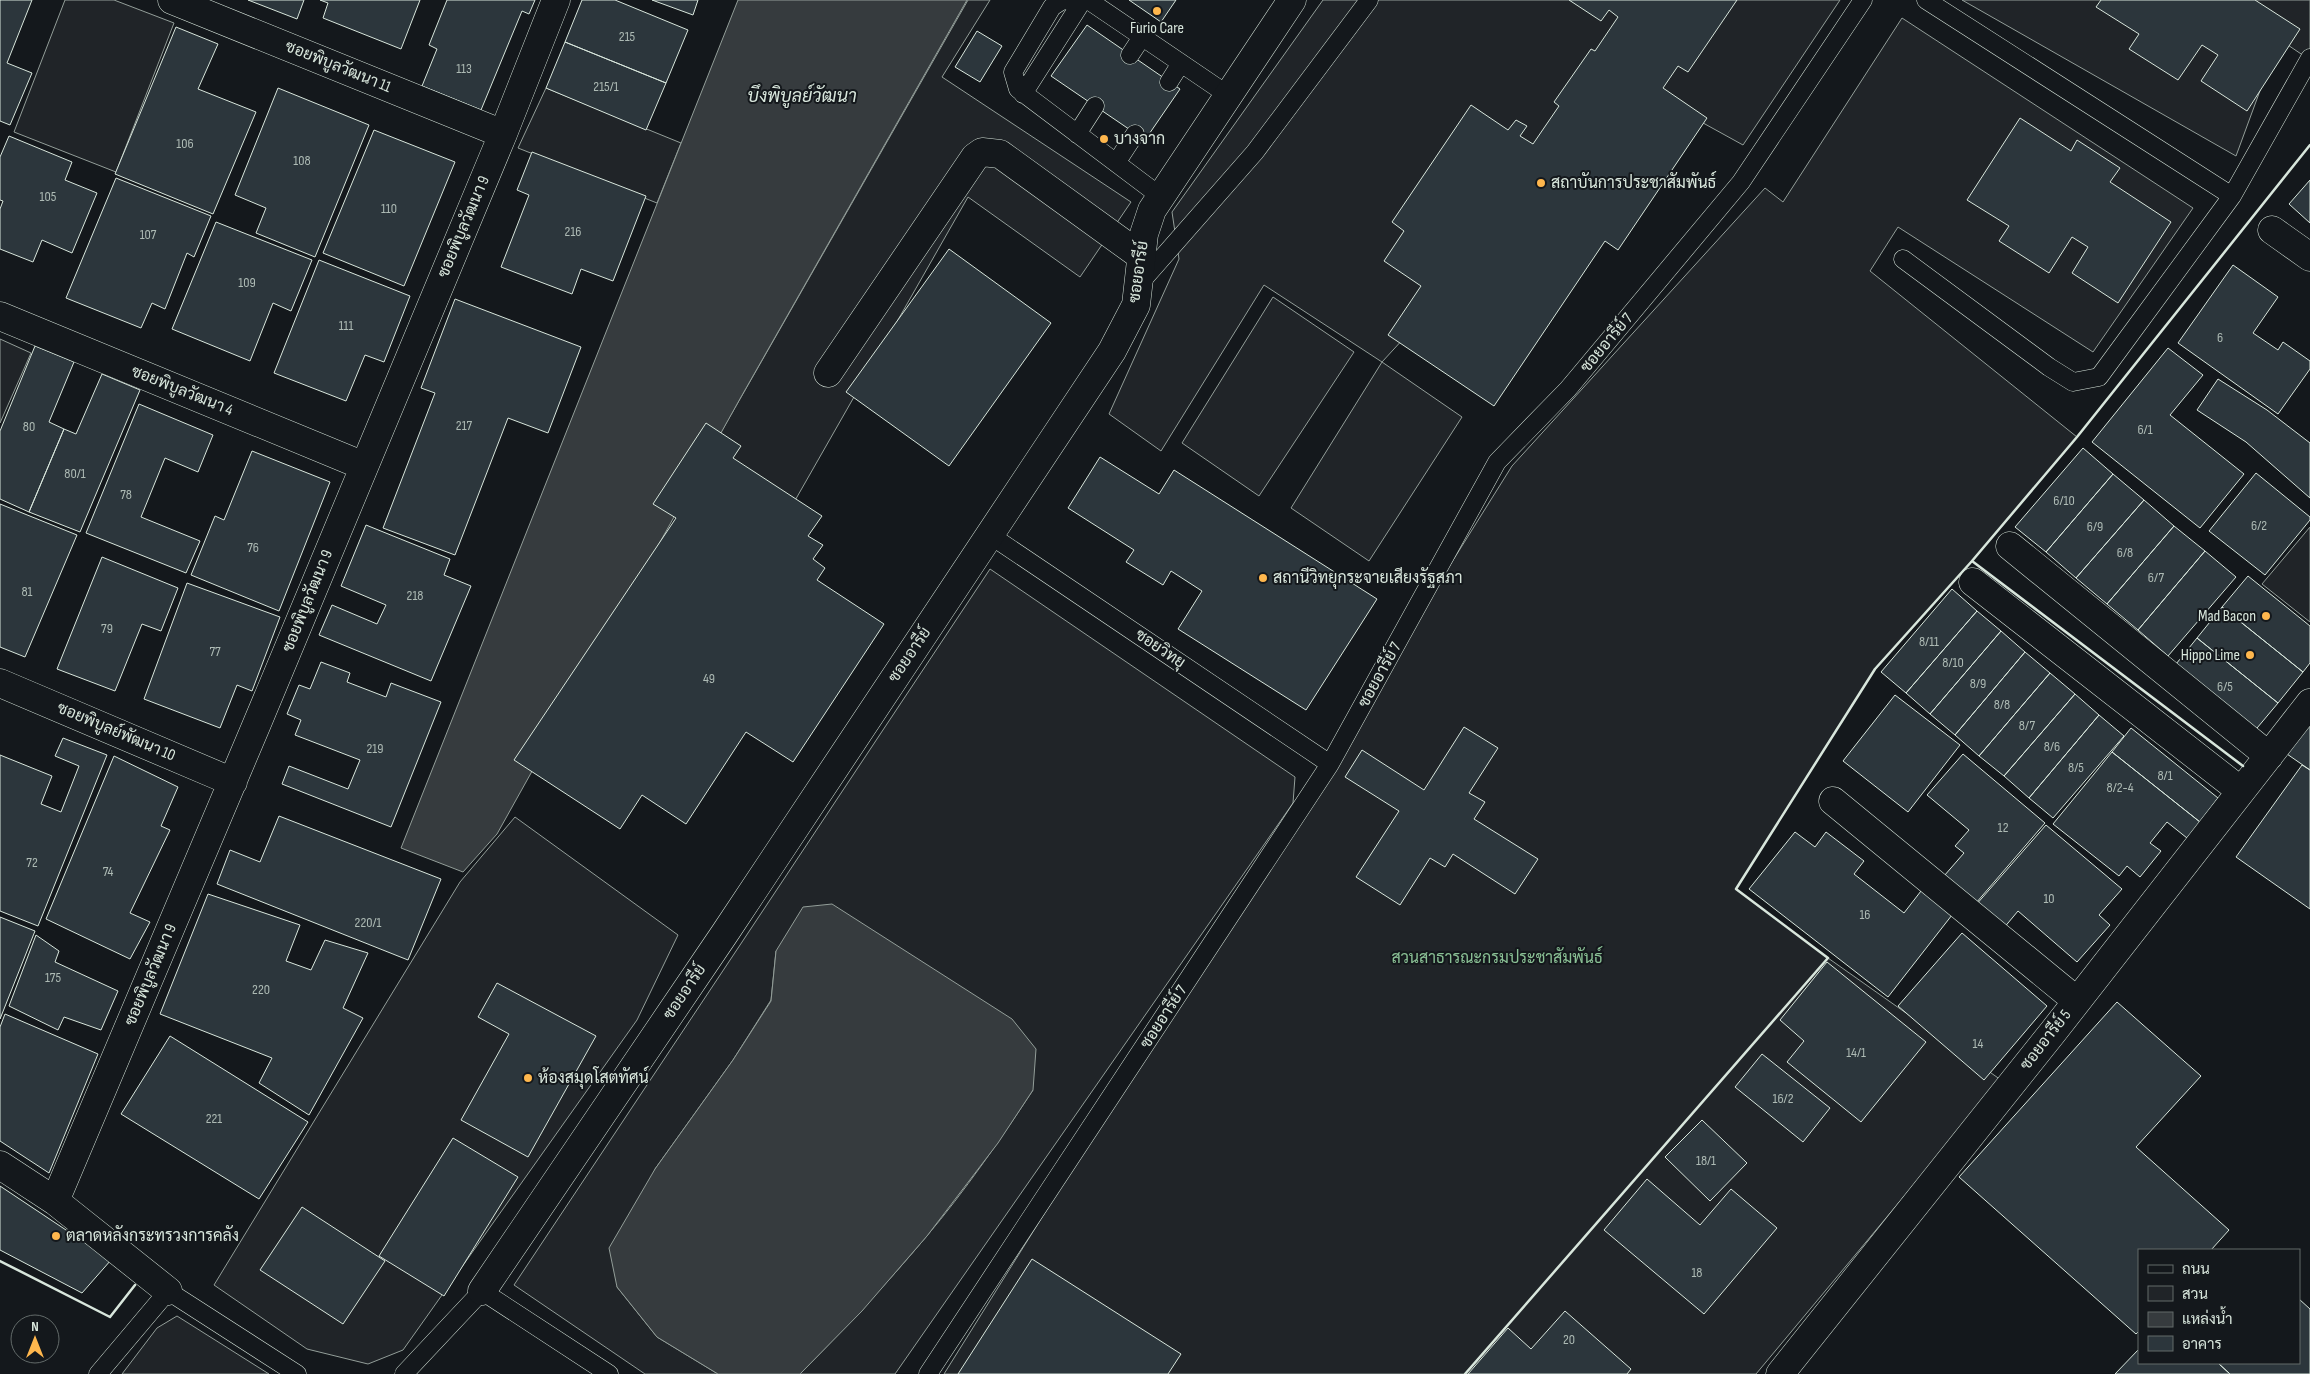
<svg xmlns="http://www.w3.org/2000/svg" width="2310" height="1374" font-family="'Sofia Sans Condensed',Sarabun,sans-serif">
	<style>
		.green { fill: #202428; stroke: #939e99 }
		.water { fill: #363b3e; stroke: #939e99 }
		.building { fill: #2c363c; stroke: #d8e6dc }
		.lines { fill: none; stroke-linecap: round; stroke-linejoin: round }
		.service-casing { stroke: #d8e6dc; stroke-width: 19 }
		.minor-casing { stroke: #d8e6dc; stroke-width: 29 }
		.service { stroke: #14181c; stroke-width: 18 }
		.minor { stroke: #14181c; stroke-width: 28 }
		.wall { stroke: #d8e6dc; stroke-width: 2.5 }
		.poi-dot { fill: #ffb74d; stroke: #14181c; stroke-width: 2 }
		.labels { text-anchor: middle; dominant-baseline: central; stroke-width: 4; stroke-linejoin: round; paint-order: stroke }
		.number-label { font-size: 14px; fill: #adbab4 }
		.poi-label { font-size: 16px; fill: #d8e6dc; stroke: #14181c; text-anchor: start }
		.street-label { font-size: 16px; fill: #d8e6dc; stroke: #14181c }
		.park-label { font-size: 16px; fill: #8ac095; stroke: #14181c }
		.water-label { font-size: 18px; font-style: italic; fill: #d8e6dc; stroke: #14181c }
	</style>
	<rect width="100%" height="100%" fill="#14181c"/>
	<path class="green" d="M65,0H114L174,23L116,172L14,132Z
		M968,0H990L942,77L1131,202L1080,277L968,197L789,511L712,448Z
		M1323,0H1840L1743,145L1636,86L1382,362L1462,417L1369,561L1291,508L1382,362L1264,285L1161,451L1109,414L1179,259L1172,212Z
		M1962,0H2310V60L2279,39L2236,156Z
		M1902,18L2193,208L2093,352L1898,227L1870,271L2077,437L1972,561L1875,669L1736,889L1828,958L2001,1080L1756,1374H944L1512,466L1765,188L1783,202Z
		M546,88L681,143L657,203L518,148Z
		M1273,297L1354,352L1259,496L1182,443Z
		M0,339L31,353L0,423Z
		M2310,527V622L2262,584Z
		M990,569L1295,777L1293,803L895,1374H800C843,1330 886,1285 926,1237C965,1191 1000,1140 1033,1090L776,951L771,1000L733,1060L655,1169L617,1287L657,1337L718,1374H645L514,1285Z
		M515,817L678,935L637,1020L403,1350L368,1364L307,1349L214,1285L460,882Z
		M177,1316L269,1374H122L157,1328Z"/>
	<path class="water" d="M738,0H967L741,397L497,834L463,872L401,848Z
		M832,904L1012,1019L1036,1049L1033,1090L998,1143L927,1236L862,1311L800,1374H718L657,1337L617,1287L609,1248L655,1169L733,1060L771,1001L776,951L803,907Z"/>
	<path class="building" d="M0,0H32L7,63L32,73L10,125L0,121Z
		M248,0H304L297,19Z
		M320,0H420L401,49L323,18L328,3Z
		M447,0H535L529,14L522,11L481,110L422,86L437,49L429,45Z
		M582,0H615L688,30L666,83L565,42Z
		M652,0H698L693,15Z
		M1129,0H1176L1161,22Z
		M1569,0H1737L1688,72L1678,66L1663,88L1707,118L1618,250L1605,241L1494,406L1388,335L1421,286L1384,261L1404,231L1392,222L1471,105L1508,130L1516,120L1527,126L1520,136L1533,144L1559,106L1554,102L1591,49L1595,51L1618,17L1609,10L1601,21Z
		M2101,0H2255L2300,29L2247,111L2201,81L2218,55L2202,45L2178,80L2129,49L2139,34L2096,7Z
		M1087,25L1180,89L1145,140L1051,76Z
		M176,27L218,44L198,89L256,112L213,214L115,174Z
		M977,31L1002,46L980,82L955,67Z
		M565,42L666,83L646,130L546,88Z
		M278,88L369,125L315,257L256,233L266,208L235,195Z
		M2020,118L2071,151L2077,140L2120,168L2110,182L2171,222L2118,303L2072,273L2088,247L2072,237L2049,273L1999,241L2009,226L1967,200Z
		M374,130L455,162L404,286L323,253Z
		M9,136L72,162L65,180L97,193L72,253L42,240L33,262L0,249V209L3,201L0,200V157Z
		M532,152L646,196L613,281L581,269L572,294L501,267L529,195L517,190Z
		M116,178L211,216L194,257L187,253L165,309L152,303L141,328L66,298Z
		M2310,180V223L2289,204Z
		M216,222L312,260L291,311L273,303L250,361L172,329Z
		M949,249L1051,323L949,466L846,392Z
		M319,260L410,296L384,362L365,355L346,401L274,373Z
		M2233,265L2278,297L2253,333L2278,350L2283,342L2310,361V369L2278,414L2178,343Z
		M455,299L581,347L548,433L508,418L455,555L383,528L435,393L421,388Z
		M35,346L74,362L49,422L64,429L29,512L0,499V431Z
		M2168,348L2203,375L2170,415L2244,474L2200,528L2092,442Z
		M102,374L140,390L80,532L29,512L64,429L76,434Z
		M2218,379L2267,410L2310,443V498L2246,442L2197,410Z
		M139,404L213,435L198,472L165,458L141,517L200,541L186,573L86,533Z
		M706,423L741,446L733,458L822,516L808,536L823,545L813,559L825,568L817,580L884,624L793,762L746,732L686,824L642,795L620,829L514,760L676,518L653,504Z
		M2083,448L2113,474L2046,552L2015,527Z
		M252,451L330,482L279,611L191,575L215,516L224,520Z
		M1100,457L1159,494L1174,470L1377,599L1306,710L1178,629L1202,591L1171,571L1163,585L1126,562L1134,550L1068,508Z
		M2256,473L2310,517V520L2265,575L2209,531Z
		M2113,474L2144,500L2076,578L2046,552Z
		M2144,500L2174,526L2107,604L2076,578Z
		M0,504L77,535L25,657L0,647Z
		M366,525L450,559L444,575L471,586L431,681L319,635L332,605L377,624L386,605L341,586Z
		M2174,526L2205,551L2138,630L2107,604Z
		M2205,551L2236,577L2168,656L2138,630Z
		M102,557L178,588L161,631L142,624L115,691L57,669Z
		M2248,576L2310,626V663L2303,672L2222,607Z
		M187,583L280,617L252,691L237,685L220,728L144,699Z
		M1952,589L1977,611L1906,693L1881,672Z
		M2222,607L2303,672L2278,703L2197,638Z
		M1977,611L2001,631L1930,714L1906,693Z
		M2001,631L2025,652L1955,735L1930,714Z
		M2197,638L2278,703L2252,734L2172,669Z
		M2025,652L2050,673L1979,756L1955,735Z
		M321,662L350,673L347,682L386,697L391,683L441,702L391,827L282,784L289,766L348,789L360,760L295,735L301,720L287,714L299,685L310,689Z
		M2050,673L2075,694L2004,776L1979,756Z
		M2075,694L2099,715L2029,798L2004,776Z
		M1895,695L1960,745L1908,812L1843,761Z
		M2099,715L2124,736L2053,818L2029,798Z
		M2310,724V770L2287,754Z
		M1464,727L1498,748L1469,793L1485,802L1474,819L1538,859L1515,894L1453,854L1445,867L1430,858L1400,905L1356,877L1399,811L1345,777L1362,750L1424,790Z
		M2131,728L2218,798L2200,822L2112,752Z
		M63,738L107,755L38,926L0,911V755L52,776L41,804L61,812L79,766L55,756Z
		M2112,752L2200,822L2187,838L2167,822L2150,843L2161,851L2140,877L2127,866L2119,876L2053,824Z
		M1963,754L2045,823L1976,903L1944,876L1964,853L1955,846L1969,830L1927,795Z
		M114,756L178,787L161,826L170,830L130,913L150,922L130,959L46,919Z
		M2302,765L2310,770V909L2236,857Z
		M279,816L441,879L408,960L217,884L230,850L260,862Z
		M2046,825L2122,889L2099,915L2110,925L2077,962L2018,911L2003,929L1975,906Z
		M1795,832L1815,847L1826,832L1864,861L1854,874L1904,913L1921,891L1952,915L1888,997L1749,889Z
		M208,894L300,925L286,961L311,970L325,940L368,953L343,1008L363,1018L309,1115L259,1083L272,1058L160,1014Z
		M0,917L35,931L0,1019Z
		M1962,933L2047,1006L1984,1080L1898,1006Z
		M36,935L59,951L55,962L118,991L101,1030L64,1017L58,1030L9,1006Z
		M1827,962L1926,1042L1861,1122L1787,1062L1804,1041L1780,1020Z
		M497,983L596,1036L528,1157L461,1120L509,1034L478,1017Z
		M2117,1002L2201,1076L2136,1147L2229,1230L2211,1250H2139V1331L2136,1334L1959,1177Z
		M5,1014L98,1054L49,1173L0,1141V1027Z
		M170,1036L308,1122L259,1199L121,1114Z
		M1762,1054L1830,1108L1803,1142L1735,1087Z
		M1702,1120L1747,1163L1710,1201L1665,1157Z
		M453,1138L518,1177L444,1296L379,1256Z
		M1647,1179L1700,1225L1731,1189L1777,1228L1704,1314L1604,1230Z
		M0,1186L111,1260L82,1293L0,1250Z
		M302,1207L385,1261L343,1324L260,1270Z
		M1032,1259L1181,1354L1168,1374H958Z
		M2299,1299L2310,1309V1374H2230L2218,1363H2299Z
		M1565,1311L1631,1369L1627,1374H1468L1508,1328L1531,1349Z
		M2139,1349V1363H2218L2230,1374H2115Z"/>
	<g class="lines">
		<g class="service-casing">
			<path id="service" d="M1067,0L1061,1L1052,7L1013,72L1018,89L1160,196
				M1088,0L1228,95
				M1926,0L2232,196
				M1130,55L1142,37
				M1169,82L1181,63
				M1023,94L1083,0
				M1077,134L1095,106
				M1116,163L1135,134
				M1903,259L2049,367L2073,382L2099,377L2232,196L2310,58
				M1140,283L1255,152L1369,0
				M990,535L1330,764
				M98,1374L168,1291L297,1374
				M404,1374L482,1291L609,1374
				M928,1374L1330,764L1497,462L1568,389L1741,182L1863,0"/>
		</g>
		<g class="minor-casing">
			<path id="minor" d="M172,0L503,134
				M2272,230L2310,257
				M0,316L364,466
				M828,373L975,157L982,152L1000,154L1141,256
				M2010,546L2269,756
				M1973,582L2241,791
				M0,683L233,782
				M1833,801L2077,1001
				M0,1165L55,1201L168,1291
				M55,1201L256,726L503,134L556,0
				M482,1291L725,933L1112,351L1136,305L1144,234L1152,210L1292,0
				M1780,1374L2053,1032L2310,703"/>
		</g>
		<use href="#service" class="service"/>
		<use href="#minor" class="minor"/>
		<path class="wall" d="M1972,561L2243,766
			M0,1261L110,1317L135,1285
			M1465,1374L1828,958L1736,889L1875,669L1972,561L2077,437L2310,145"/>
	</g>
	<g class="poi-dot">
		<circle cx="1157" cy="11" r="5"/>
		<circle cx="1104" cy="139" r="5"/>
		<circle cx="1541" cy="183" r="5"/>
		<circle cx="1263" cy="578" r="5"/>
		<circle cx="2266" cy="616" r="5"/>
		<circle cx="2250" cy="655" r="5"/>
		<circle cx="528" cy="1078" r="5"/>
		<circle cx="56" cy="1236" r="5"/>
	</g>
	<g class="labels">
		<g class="number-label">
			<text x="627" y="36">215</text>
			<text x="464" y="68">113</text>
			<text x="606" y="86">215/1</text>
			<text x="185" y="143">106</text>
			<text x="302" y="160">108</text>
			<text x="48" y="196">105</text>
			<text x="389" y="208">110</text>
			<text x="573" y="231">216</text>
			<text x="148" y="234">107</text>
			<text x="247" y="282">109</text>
			<text x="346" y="325">111</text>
			<text x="2220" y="337">6</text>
			<text x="464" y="425">217</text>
			<text x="29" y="426">80</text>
			<text x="2145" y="429">6/1</text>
			<text x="75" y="473">80/1</text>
			<text x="126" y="494">78</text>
			<text x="2064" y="500">6/10</text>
			<text x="2259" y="525">6/2</text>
			<text x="2095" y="526">6/9</text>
			<text x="253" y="547">76</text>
			<text x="2125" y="552">6/8</text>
			<text x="2156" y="577">6/7</text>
			<text x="27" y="591">81</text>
			<text x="415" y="595">218</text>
			<text x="107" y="628">79</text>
			<text x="1929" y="641">8/11</text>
			<text x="215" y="651">77</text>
			<text x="1953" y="662">8/10</text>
			<text x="709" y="678">49</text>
			<text x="1978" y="683">8/9</text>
			<text x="2225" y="686">6/5</text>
			<text x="2002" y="704">8/8</text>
			<text x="2027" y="725">8/7</text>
			<text x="2052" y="746">8/6</text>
			<text x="375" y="748">219</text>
			<text x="2076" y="767">8/5</text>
			<text x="2165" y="775">8/1</text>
			<text x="2120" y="787">8/2-4</text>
			<text x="2003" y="827">12</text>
			<text x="32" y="862">72</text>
			<text x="108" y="871">74</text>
			<text x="2049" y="898">10</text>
			<text x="1865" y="914">16</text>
			<text x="368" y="922">220/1</text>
			<text x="53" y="977">175</text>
			<text x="261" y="989">220</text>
			<text x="1978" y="1043">14</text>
			<text x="1856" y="1052">14/1</text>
			<text x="1783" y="1098">16/2</text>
			<text x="214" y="1118">221</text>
			<text x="1706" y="1160">18/1</text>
			<text x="1697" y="1272">18</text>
			<text x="1569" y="1339">20</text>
		</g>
		<g class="poi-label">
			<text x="1157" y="28" text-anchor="middle">Furio Care</text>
			<text x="1114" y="139">บางจาก</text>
			<text x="1551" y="183">สถาบันการประชาสัมพันธ์</text>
			<text x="1273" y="578">สถานีวิทยุกระจายเสียงรัฐสภา</text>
			<text x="2256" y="616" text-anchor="end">Mad Bacon</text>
			<text x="2240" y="655" text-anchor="end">Hippo Lime</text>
			<text x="538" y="1078">ห้องสมุดโสตทัศน์</text>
			<text x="66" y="1236">ตลาดหลังกระทรวงการคลัง</text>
		</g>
		<g class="street-label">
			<text transform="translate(338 67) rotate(22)">ซอยพิบูลวัฒนา 11</text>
			<text transform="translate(464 227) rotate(-67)">ซอยพิบูลวัฒนา 9</text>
			<text transform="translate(1139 272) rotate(-82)">ซอยอารีย์</text>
			<text transform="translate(1607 343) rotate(-50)">ซอยอารีย์ 7</text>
			<text transform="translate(182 391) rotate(22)">ซอยพิบูลวัฒนา 4</text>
			<text transform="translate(308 601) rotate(-68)">ซอยพิบูลวัฒนา 9</text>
			<text transform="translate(1160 649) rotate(34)">ซอยวิทยุ</text>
			<text transform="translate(910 655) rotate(-56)">ซอยอารีย์</text>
			<text transform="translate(1380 675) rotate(-61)">ซอยอารีย์ 7</text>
			<text transform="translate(116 732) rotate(23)">ซอยพิบูลย์พัฒนา 10</text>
			<text transform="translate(151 975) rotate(-67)">ซอยพิบูลวัฒนา 9</text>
			<text transform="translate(685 992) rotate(-56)">ซอยอารีย์</text>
			<text transform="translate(1164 1017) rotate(-57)">ซอยอารีย์ 7</text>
			<text transform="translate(2046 1040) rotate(-52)">ซอยอารีย์ 5</text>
		</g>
		<g class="park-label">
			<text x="1497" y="958">สวนสาธารณะกรมประชาสัมพันธ์</text>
		</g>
		<g class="water-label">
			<text x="802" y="96">บึงพิบูลย์วัฒนา</text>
		</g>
	</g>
	<rect x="2138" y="1249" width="162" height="115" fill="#14181c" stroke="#626a69"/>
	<rect x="2148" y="1265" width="25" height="8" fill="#14181c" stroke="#626a69"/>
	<text x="2182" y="1274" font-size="15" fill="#d8e6dc">ถนน</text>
	<rect x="2148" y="1286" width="25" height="15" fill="#202428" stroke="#626a69"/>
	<text x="2182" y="1299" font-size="15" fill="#d8e6dc">สวน</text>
	<rect x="2148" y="1312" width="25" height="15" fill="#363b3e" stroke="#626a69"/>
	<text x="2182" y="1324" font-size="15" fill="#d8e6dc">แหล่งน้ำ</text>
	<rect x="2148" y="1336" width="25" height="15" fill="#2c363c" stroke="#626a69"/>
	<text x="2182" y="1349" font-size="15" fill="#d8e6dc">อาคาร</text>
	<g transform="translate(35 1339)"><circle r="24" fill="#14181c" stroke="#626a69"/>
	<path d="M0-4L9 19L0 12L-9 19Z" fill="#ffb74d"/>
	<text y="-8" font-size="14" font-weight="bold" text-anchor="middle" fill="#d8e6dc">N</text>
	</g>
</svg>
